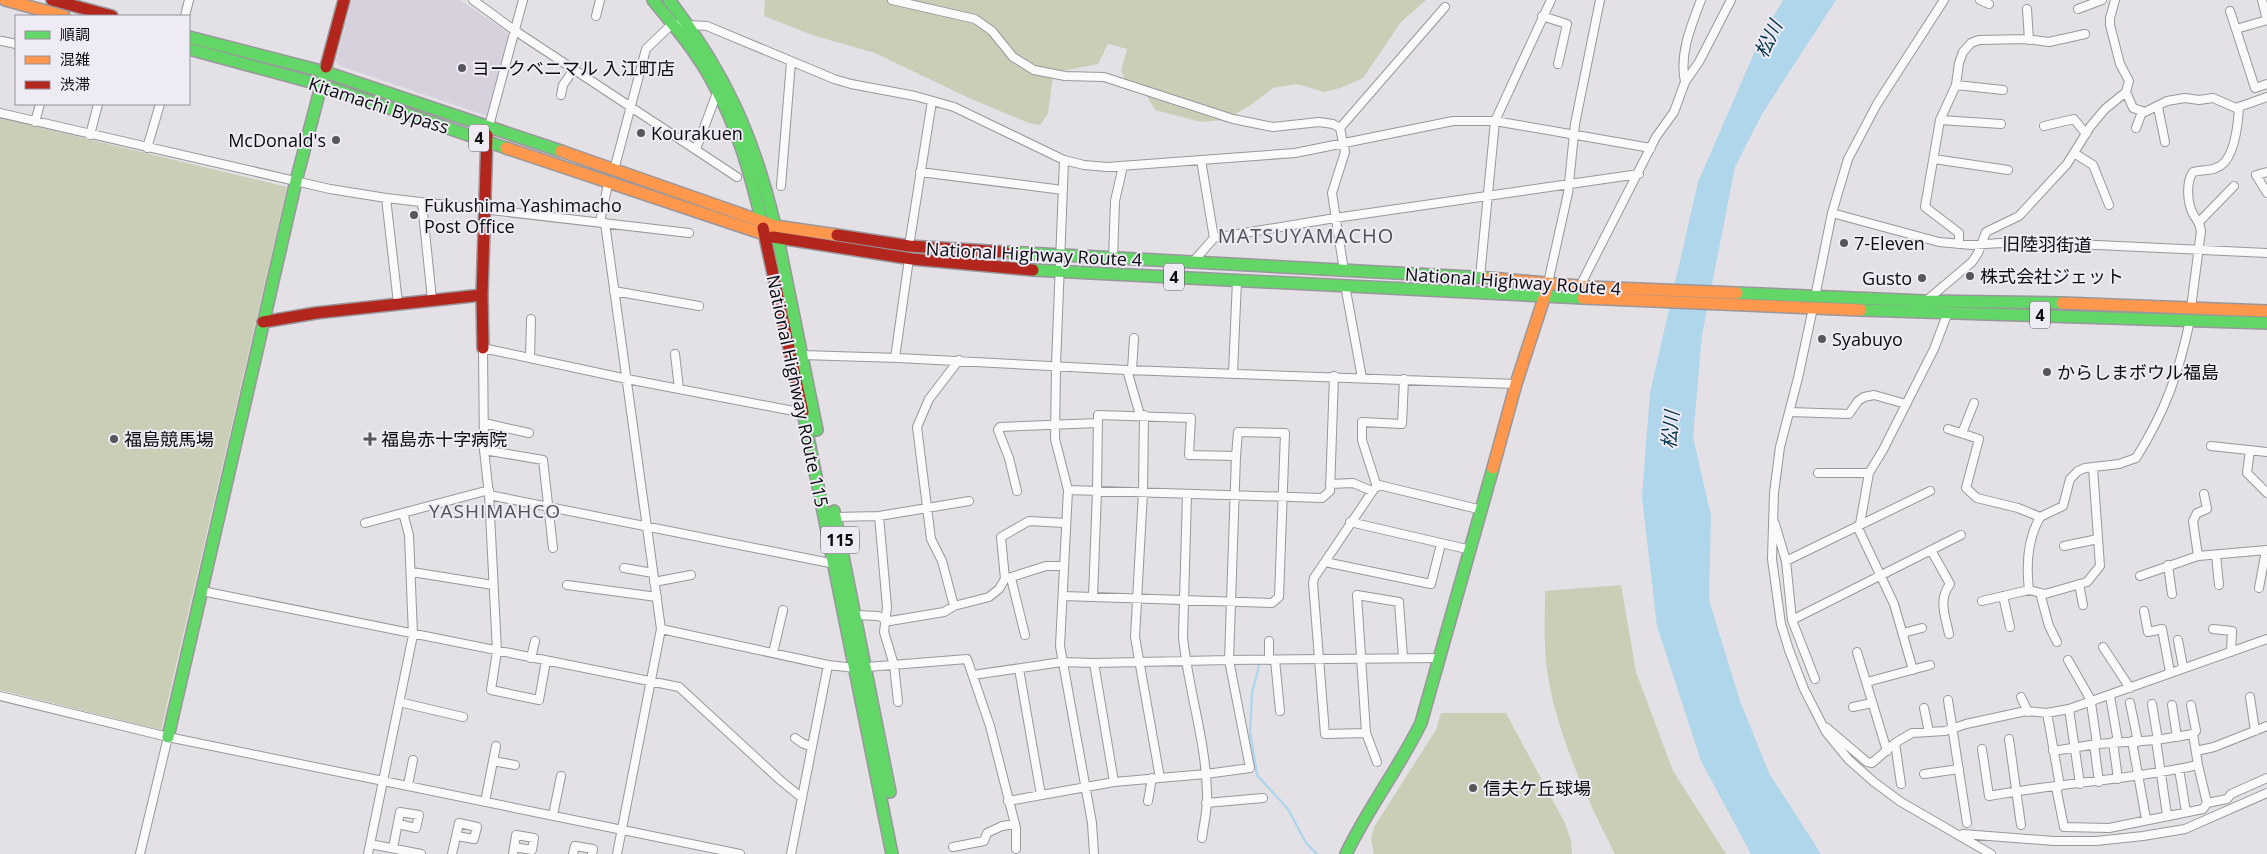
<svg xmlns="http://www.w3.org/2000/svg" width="2267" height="854" font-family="'Open Sans','Noto Sans JP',sans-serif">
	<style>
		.built { fill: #d6d1dc }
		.green { fill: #cbceb6 }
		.water { fill: #afd6ea }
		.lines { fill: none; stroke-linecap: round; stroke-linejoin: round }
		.stream { stroke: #afd6ea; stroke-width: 2.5 }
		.street-casing { stroke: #99979b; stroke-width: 10 }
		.fast-casing { stroke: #99979b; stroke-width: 14 }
		.slow-casing { stroke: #99979b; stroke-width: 14 }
		.jam-casing { stroke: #99979b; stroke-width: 14 }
		.street { stroke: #fbfafb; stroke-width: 8 }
		.fast { stroke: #63d668; stroke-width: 11 }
		.slow { stroke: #ff974d; stroke-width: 11 }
		.jam { stroke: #b3261e; stroke-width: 11 }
		.poi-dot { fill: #57565a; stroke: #efebf5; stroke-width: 2 }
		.labels { text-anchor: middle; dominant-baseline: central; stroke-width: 4; stroke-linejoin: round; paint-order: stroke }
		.shield { fill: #efebf5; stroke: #504e53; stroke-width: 1 }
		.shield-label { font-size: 16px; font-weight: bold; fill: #0c0b0e }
		.poi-label { font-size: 18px; fill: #0c0b0e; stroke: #efebf5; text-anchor: start }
		.street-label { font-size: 18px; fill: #0c0b0e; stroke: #efebf5 }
		.water-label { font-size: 19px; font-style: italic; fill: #003345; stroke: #efebf5 }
		.neighbourhood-label { font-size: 19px; letter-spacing: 1px; fill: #524f57; stroke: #efebf5 }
		.quarter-label { font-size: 20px; letter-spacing: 1px; fill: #524f57; stroke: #efebf5 }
	</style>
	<rect width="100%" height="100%" fill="#e3e0e6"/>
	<path class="built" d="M352,0H460L507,32L509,37L487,116L340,66L336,61Z"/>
	<path class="green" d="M765,0H1426L1401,22L1363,78L1340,88L1324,92L1297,84L1273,88L1252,104L1225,120L1201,122L1155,110L1141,86L1125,80L1121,70L1127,49L1108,44L1098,64L1062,71L1053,75L1048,114L1040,125L1029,123L969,98L875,53L812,35L764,16Z
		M0,118L287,187L161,730L0,690Z
		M1621,585L1636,672L1673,771L1726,854H1615C1588,802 1560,741 1549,682C1543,652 1545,621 1545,591Z
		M1441,713H1506L1565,823L1571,841L1572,854H1374L1371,839L1374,827L1436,730Z"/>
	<path class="water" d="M1783,0H1836L1762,114L1735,167L1702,335L1693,437L1711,516L1709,600L1740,701L1769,773L1821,854H1751L1701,761L1657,626L1642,497L1650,393L1698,182L1759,42Z"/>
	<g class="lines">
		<path class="stream" d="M1260,662L1252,693L1250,732L1257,775L1288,809L1306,843L1317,854"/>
		<g class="street-casing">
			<path id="street" d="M473,0L514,30L737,177
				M892,0L975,19L992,31L1013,57L1034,70L1065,76L1104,77L1233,119L1273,127L1319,122L1333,124L1340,128L1345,152L1332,193L1344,271
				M1980,0L1989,4
				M2262,0L2267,20
				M2027,9L2029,40
				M2078,9L2102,0
				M2230,11L2255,88L2267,84
				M185,16L189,0
				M596,16L600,0
				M1542,16L1567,24L1558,64
				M2236,29L2267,20
				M2,41L16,44
				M1685,82C1679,54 1691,26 1701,0
				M1956,85L2003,90
				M2126,92L2133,108L2145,112L2167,101L2185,98L2199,100L2213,98L2236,108L2267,97
				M561,95L563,85L574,69
				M2158,107L2165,142
				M0,113L330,189L386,198L689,233
				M1940,120L2001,124
				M35,122L40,104
				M489,126L523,0
				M2044,126L2074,119L2086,134
				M1340,128L1445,7
				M2136,128L2142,112
				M90,135L98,104
				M147,148L160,104
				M696,149L717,93
				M2074,153L2093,165L2109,205
				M1934,159L2008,170
				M1064,160L1056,365L1055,439L1068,490L1060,646L1092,823L1094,854
				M1201,160L1214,238
				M614,170L646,49L672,24L707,26L834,79L851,84L915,96L954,107L1064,160L1084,165L1107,167L1295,153L1453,121H1495L1651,148
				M920,172L1063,190
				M2267,172L2256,175L2267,193
				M781,186L791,62
				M386,198L398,303
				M422,203L432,299
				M1832,213L1939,242L1972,245L2000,243L2097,245L2267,253
				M2200,221L2234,186
				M600,222L608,184
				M605,223L661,629L617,854
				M1959,244V233L1925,207L1940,120L1956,85L1959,63L1963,52L1971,43L1979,40L2026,39L2049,42L2085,34
				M909,246L932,101
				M1113,259L1115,201L1123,166
				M1192,263L1214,238L1335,218L1639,174
				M1480,277L1495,121L1551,0
				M1548,283L1568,193L1575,124L1600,0
				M1345,285L1362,378
				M1580,286L1656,137L1674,112L1685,82L1699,62L1731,0
				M614,291L699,306
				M1815,297L1832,213L1848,159L1877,104L1944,0
				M1927,300L1972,262L1978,253L1986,232L2019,216L2067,164L2090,127L2105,109L2126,92L2129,81L2120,64L2110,25V18L2115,0
				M1813,308L1798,378L1780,447L1774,493L1772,559L1781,624L1789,650L1804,689L1826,732L1849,760L1874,782L1901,802L1991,854
				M2191,308L2201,231C2200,222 2197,221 2193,214C2187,202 2186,182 2193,172C2200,170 2209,171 2216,168C2235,162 2238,124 2239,108
				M675,354L679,389
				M802,355L898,358L1127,370L1516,384
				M530,358L531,319
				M895,358L909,259
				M1127,370L1140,415
				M1132,370L1134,338
				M1233,373L1237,280
				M1790,412L1849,414L1858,401L1864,397L1874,395L1906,404
				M1144,415L1143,492L1135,637L1160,778
				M484,423L529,433
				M1948,429L1979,439L1966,488L1977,498L2018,508L2040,517C2027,540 2026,565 2029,590
				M1962,433L1974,403
				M2211,446L2267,452
				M484,450L543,460L553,548
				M2250,450L2247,473L2267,493
				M1818,473H1869
				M1330,484L1353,483L1372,491
				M1377,487L1362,440V422L1402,424L1404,379
				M1068,490L1322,498L1330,491L1334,376
				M1017,491L1009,458L998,430L1000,427L1098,423
				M489,495L835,564
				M1187,495L1183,637C1188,689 1206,741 1207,793C1208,807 1204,823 1202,838
				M879,516L887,607L884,632L894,665L898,702
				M835,517L879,516L969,501
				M2040,517L2063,506L2070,479L2078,471L2085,468L2119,464L2136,458C2165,412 2179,373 2190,320
				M1350,522L1471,550
				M365,523L489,490
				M1775,524L1786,561L1792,620L1961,535
				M1860,524L1869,473L1883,450L1934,349L1948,312
				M1857,526L1894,604L1913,670
				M2064,546L2098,539
				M1931,550L1950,584C1938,600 1945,615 1949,634
				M2216,555L2219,585
				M2198,556L2193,521L2197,513L2207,509L2204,494
				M1786,561L1930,491
				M1325,562L1431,584L1441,544
				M2168,565L2172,594
				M1064,566H1046L1005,579L1001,537L1029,521L1065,523
				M624,568L653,573
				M412,572L493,585
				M2140,576L2198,556L2267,550
				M1011,578L1025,635
				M654,582L691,575
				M2079,584L2083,605
				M567,585L657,597
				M2259,588L2266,550
				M202,591L679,687L780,780L802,798
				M2040,593L2049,626L2057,642
				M1063,596C1133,599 1202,600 1272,603L1279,597L1285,433L1238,432L1236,456L1229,660L1440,658
				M2003,596L2010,627
				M1093,597L1097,491L1098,415L1191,418L1189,455L1236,456
				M1982,601L2029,590L2045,594L2087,582L2100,566L2093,468
				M954,606L942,561L931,539L917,427L929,399L959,360
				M2144,611L2148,632L2162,629L2170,672
				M856,615L878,616L890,621L944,612L954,606L989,597L999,589L1005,579
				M1792,620L1815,679
				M661,629L828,665L855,668L967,659L990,726L1016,828V849
				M2213,629L2232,631L2231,652
				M1903,633L1922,628
				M2178,640L2183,667
				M1269,641V660
				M2103,647L2130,688
				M1857,652L1887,751
				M773,653L783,610
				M531,658L535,641
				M1275,660L1280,711
				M2068,660L2092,702
				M546,661L539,700L491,690L497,651L489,495L484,450L483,348L627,379L804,413
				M1094,663L1114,782
				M1019,669L1041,795
				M973,675L1062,662L1094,663L1229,660L1250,768L1206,774L1114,782L1008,801
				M1867,682L1930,665
				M0,696L168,737L740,854
				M2110,696L2118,742
				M2021,697L2028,712
				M2250,697L2255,731
				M1948,700L1967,823
				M399,702L463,717
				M2091,703L2097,744
				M2130,703L2138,742
				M2152,704L2158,740
				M2172,705L2177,737
				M2191,705L2196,731L2193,734
				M1853,707L1872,703
				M1924,708L1929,732
				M2069,709L2080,784
				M2047,713L2060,786
				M1827,728L1867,762L1872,763L1895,743L1912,733L1945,731L1966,724L2026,711L2047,713L2069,709L2267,639
				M1366,733L1325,734L1313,583L1314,578L1374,489L1379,485L1482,510
				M795,738L802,743L812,747
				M2009,739L2021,825
				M2156,740L2167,815
				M2132,741L2146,819
				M2113,742L2118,779
				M1895,743L1901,784
				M2094,744L2099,782
				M1982,749L1989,796C2058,783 2129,780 2198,765L2193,734L2156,740L2097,744L2053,751
				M2196,751L2214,747L2267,726
				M493,761L515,765
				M1377,762L1366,733L1357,595L1399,602L1403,658
				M2198,765L2207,803
				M2179,769L2186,812
				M1924,774L1959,769
				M408,785L413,760
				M2056,787L2064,827L2109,828L2203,809L2207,803L2227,799L2231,794L2267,778
				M1148,801L1152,778
				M485,802L496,746
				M1206,803L1263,798
				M553,815L561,776
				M1963,834L2054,841H2096L2143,836L2185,829L2267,793
				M370,844L421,854
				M953,847L984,841L987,833L1002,826L1015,824
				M393,848L400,812L419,815L416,828L398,824
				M140,854L168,737
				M368,854L413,635L409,535L403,513
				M452,854L459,823L477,827L474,839L457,836
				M513,854L516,835L534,838L532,850L514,847
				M573,854L575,846L593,849L592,854
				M791,854L828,665"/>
		</g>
		<g class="fast-casing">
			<path id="fast" d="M653,0C674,26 696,51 712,81C737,125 750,173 762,222
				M669,0C725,72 754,137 775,226
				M189,37L325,72L561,151
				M189,49L322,85L506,148
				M776,229L817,430
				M1005,252L1490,278
				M1033,270L1583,298
				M1737,293L1925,301L2062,303
				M1861,310L2267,323
				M803,412L892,854
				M834,511L890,792
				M168,737L296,181L326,67
				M1346,854C1368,808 1399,768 1421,723L1493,468"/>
		</g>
		<g class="slow-casing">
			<path id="slow" d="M5,0L64,16
				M506,148L773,237
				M561,151L775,226L837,235
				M1490,278L1589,287L1737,293
				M1583,298L1861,310
				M2062,303L2267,311
				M1493,468L1516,384L1547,289"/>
		</g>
		<g class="jam-casing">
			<path id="jam" d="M52,0L112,16
				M326,67L344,0
				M763,228L803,412
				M837,235L909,246L1005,252
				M773,237L912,259L1033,270
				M263,322L316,313L482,295
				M483,348L482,295L487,135"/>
		</g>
		<use href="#street" class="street"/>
		<use href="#fast" class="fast"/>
		<use href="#slow" class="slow"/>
		<use href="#jam" class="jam"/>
	</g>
	<g class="poi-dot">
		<circle cx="462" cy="68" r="5"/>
		<circle cx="641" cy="133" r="5"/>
		<circle cx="336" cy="140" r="5"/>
		<circle cx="414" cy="215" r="5"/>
		<circle cx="1844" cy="243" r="5"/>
		<circle cx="1970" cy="276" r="5"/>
		<circle cx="1922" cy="278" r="5"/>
		<circle cx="1822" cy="339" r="5"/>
		<circle cx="2047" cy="372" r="5"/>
		<circle cx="114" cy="439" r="5"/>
		<path d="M367.5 431.5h5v5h5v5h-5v5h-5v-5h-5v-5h5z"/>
		<circle cx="1473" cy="788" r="5"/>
	</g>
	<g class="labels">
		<g class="shield">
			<rect x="469" y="124.5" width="20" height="27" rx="4"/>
			<rect x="1164" y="263.5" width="20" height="27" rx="4"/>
			<rect x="2030" y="301.5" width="20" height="27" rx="4"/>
			<rect x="821" y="526.5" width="38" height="27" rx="4"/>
		</g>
		<g class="shield-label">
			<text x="479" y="138">4</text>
			<text x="1174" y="277">4</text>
			<text x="2040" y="315">4</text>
			<text x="840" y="540">115</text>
		</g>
		<g class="poi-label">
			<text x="472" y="68">ヨークベニマル 入江町店</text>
			<text x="651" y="133">Kourakuen</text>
			<text x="326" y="140" text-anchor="end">McDonald's</text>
			<text x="424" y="205">Fukushima Yashimacho<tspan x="424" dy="21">Post Office</tspan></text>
			<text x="1854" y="243">7-Eleven</text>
			<text x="1980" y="276">株式会社ジェット</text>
			<text x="1912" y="278" text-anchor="end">Gusto</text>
			<text x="1832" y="339">Syabuyo</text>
			<text x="2057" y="372">からしまボウル福島</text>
			<text x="124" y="439">福島競馬場</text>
			<text x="381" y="439">福島赤十字病院</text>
			<text x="1483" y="788">信夫ケ丘球場</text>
		</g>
		<g class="street-label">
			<text transform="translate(379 105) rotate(18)">Kitamachi Bypass</text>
			<text transform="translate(2047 244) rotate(1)">旧陸羽街道</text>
			<text transform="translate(1034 254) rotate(3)">National Highway Route 4</text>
			<text transform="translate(1513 281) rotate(4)">National Highway Route 4</text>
			<text transform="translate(798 391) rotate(78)">National Highway Route 115</text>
		</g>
		<g class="water-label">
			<text transform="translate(1768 39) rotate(-64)">松川</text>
			<text transform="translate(1670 430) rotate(-85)">松川</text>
		</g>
		<g class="neighbourhood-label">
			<text x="495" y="511">YASHIMAHCO</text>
		</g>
		<g class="quarter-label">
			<text x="1306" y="235">MATSUYAMACHO</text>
		</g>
	</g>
	<rect x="15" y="15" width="175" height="90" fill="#efebf5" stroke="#949199"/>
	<rect x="25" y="31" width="25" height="8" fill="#63d668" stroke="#949199"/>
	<text x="60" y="40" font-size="15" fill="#0c0b0e">順調</text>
	<rect x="25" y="56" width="25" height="8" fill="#ff974d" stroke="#949199"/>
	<text x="60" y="65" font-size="15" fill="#0c0b0e">混雑</text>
	<rect x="25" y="81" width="25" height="8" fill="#b3261e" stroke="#949199"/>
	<text x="60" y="90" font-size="15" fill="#0c0b0e">渋滞</text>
</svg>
